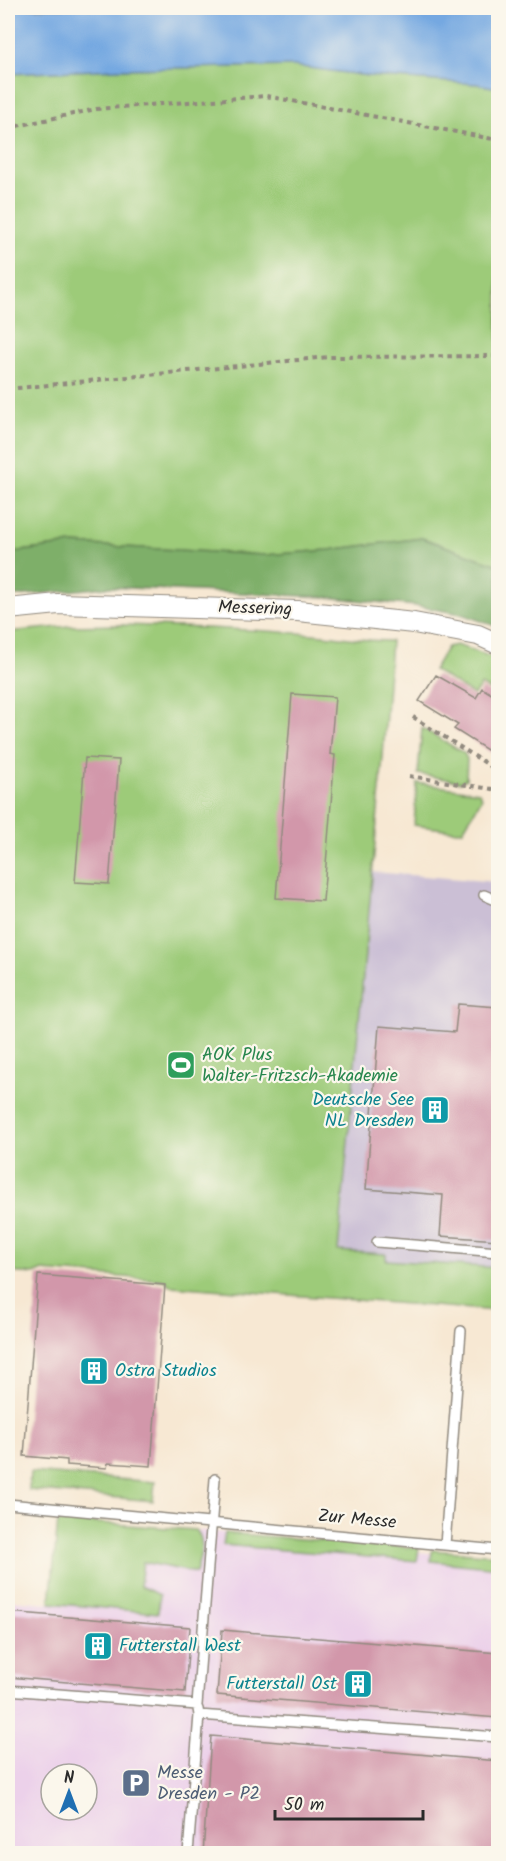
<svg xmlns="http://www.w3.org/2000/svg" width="506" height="1861" font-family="Kalam,sans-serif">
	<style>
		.built { fill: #ecd1ea; fill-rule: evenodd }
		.industrial { fill: #cbbfd5 }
		.green { fill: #9dcb79; stroke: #647b52; stroke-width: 1.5 }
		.forest { fill: #7eaf69; stroke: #546d4a; stroke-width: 1.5 }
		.water { fill: #74a8e1; stroke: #506a86; stroke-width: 1.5 }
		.building { fill: #d297aa }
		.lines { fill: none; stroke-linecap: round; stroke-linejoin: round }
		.service-casing { stroke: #918a7f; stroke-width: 12 }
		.minor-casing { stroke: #918a7f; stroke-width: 22 }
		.path { stroke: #918a7f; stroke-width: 4; stroke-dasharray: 4.5 4.5; stroke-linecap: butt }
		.service { stroke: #fff; stroke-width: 9 }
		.minor { stroke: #fff; stroke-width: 20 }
		.labels { text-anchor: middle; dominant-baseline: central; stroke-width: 4.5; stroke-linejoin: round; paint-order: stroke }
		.street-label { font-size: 18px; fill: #2b2b2b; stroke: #fbf7ec }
		.leisure-label { font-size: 18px; fill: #27864d; stroke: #fbf7ec; text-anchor: start }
		.culture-label { font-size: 18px; fill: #0d838f; stroke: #fbf7ec; text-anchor: end }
		.service-label { font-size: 18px; fill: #4e5e75; stroke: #fbf7ec; text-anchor: start }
	</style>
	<rect width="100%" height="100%" fill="#fbf7ec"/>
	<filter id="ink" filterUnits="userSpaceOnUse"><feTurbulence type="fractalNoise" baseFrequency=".0167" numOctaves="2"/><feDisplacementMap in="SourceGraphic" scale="12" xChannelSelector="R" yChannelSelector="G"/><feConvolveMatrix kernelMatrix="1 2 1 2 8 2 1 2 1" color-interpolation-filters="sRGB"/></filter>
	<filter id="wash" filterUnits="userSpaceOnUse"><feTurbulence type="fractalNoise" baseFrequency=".008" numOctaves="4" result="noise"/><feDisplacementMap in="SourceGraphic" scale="24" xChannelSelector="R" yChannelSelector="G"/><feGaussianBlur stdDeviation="1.35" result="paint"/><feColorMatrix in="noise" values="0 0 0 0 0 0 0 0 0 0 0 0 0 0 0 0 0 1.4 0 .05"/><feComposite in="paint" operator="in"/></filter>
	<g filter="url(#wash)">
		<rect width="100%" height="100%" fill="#f7e8d3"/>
		<path class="built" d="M58,1520L196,1530L498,1560V1853H8V1600L50,1603ZM51,1774H87V1810H51Z"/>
		<path class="industrial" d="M372,872L498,882V1268L385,1260L386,1255L338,1251Z"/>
		<path class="green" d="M294,66L369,76L477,84L498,88V565L422,538L329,550L265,555L72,544L8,553V74L118,69Z
			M123,625C186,627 249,629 312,634C339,636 364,641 391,641L383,756L338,1251L386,1254V1260L498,1268V1311L171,1286L164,1280L41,1271L34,1274L8,1272V632L69,626Z
			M456,645L498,659V695L481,685L474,695L433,670L447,647Z
			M422,728L464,753L467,759L466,779L461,782L418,774Z
			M417,783L479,792L482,798L463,830L458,831L414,825Z
			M30,1472L155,1482L153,1501L29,1490Z
			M58,1520L196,1530C207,1541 199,1559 196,1573L143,1562L140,1586L160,1595L158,1613L50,1603Z
			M225,1533L419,1548L417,1561L223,1545Z
			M432,1550L498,1555V1568L431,1561Z"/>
		<path class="forest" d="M422,538L498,565V627L461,614L416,606L325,597L107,587L8,597V553L72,544L265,555L329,550Z"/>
		<path class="water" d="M8,8H498V88L477,84L369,76L294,66L118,69L8,74Z"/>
		<g id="blocks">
			<path class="building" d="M436,675L476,698L482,688L498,698V757L454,729L458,725L419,701Z
				M292,694L335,697L330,754L335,755L323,901L276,898Z
				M85,758L119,760L109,884L75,882Z
				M458,1004L498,1007V1240L440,1236L443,1195L366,1189L379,1026L455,1032Z
				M38,1275L165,1285L151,1466L108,1463L107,1468L67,1465V1460L24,1456Z
				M8,1612L190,1627L185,1692L8,1677Z
				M222,1630L498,1653V1718L217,1695Z
				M211,1736L498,1761V1854H203Z"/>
		</g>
	</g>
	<g filter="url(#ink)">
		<use href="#blocks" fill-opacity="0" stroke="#918a7f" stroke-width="1.5"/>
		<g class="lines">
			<g class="service-casing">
				<path id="service" d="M484,895L498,901
					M377,1242L498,1252
					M8,1504L498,1550
					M445,1545L461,1331
					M8,1690L197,1705L215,1479
					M199,1715L498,1737
					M188,1854L199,1715L198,1709"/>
			</g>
			<g class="minor-casing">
				<path id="minor" d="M8,609L58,604L298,611L414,623L478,635L498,644"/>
			</g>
			<path class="path" d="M8,128L96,109L266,96L498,140
				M8,389L328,357L498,356
				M413,717L498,771
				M409,776L498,790"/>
			<use href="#service" class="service"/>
			<use href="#minor" class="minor"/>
		</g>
	</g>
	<defs>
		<g id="stadium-square" transform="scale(1.5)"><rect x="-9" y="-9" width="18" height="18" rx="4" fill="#2e9e5b" stroke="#fbf7ec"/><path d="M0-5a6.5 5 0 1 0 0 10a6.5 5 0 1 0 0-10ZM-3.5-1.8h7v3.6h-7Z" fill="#fff"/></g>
		<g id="building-square" transform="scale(1.5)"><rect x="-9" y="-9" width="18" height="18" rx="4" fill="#0f9aa8" stroke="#fbf7ec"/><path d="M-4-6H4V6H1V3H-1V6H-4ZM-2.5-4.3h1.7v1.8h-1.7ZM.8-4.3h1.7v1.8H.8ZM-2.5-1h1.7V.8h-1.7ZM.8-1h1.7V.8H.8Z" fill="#fff"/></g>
		<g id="parking-square" transform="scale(1.5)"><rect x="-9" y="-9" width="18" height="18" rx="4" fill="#5c6f8a" stroke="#fbf7ec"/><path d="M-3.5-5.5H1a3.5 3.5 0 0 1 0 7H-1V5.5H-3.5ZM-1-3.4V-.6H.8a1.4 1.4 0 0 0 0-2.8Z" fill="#fff"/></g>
	</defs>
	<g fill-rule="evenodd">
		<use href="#stadium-square" x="181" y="1065"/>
		<use href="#building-square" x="435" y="1110"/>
		<use href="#building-square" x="94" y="1371"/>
		<use href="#building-square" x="98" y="1646"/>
		<use href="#building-square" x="358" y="1684"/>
		<use href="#parking-square" x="136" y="1783"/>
	</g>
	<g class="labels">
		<g class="street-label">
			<text transform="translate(255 609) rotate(2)">Messering</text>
			<text transform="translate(357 1520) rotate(5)">Zur Messe</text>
		</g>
		<g class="leisure-label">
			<text x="202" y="1055">AOK Plus<tspan x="202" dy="21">Walter-Fritzsch-Akademie</tspan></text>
		</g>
		<g class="culture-label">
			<text x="414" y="1100">Deutsche See<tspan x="414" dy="21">NL Dresden</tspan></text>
			<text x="115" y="1371" text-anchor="start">Ostra Studios</text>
			<text x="119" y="1646" text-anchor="start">Futterstall West</text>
			<text x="337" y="1684">Futterstall Ost</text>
		</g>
		<g class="service-label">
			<text x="157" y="1773">Messe<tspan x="157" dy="21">Dresden - P2</tspan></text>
		</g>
	</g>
	<rect width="506" height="1861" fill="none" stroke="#fbf7ec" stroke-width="30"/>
	<g transform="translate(69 1792)"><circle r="28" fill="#fbf7ec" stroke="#a8a59f" stroke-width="1.5"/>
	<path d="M0-4.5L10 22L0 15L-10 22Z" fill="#1f6fb2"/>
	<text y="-9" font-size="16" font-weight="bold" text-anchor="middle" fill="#2b2b2b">N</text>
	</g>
	<path d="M275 1810v9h148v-9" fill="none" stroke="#2b2b2b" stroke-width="3"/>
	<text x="284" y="1810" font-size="18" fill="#2b2b2b" stroke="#fbf7ec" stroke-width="4.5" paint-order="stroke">50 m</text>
</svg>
